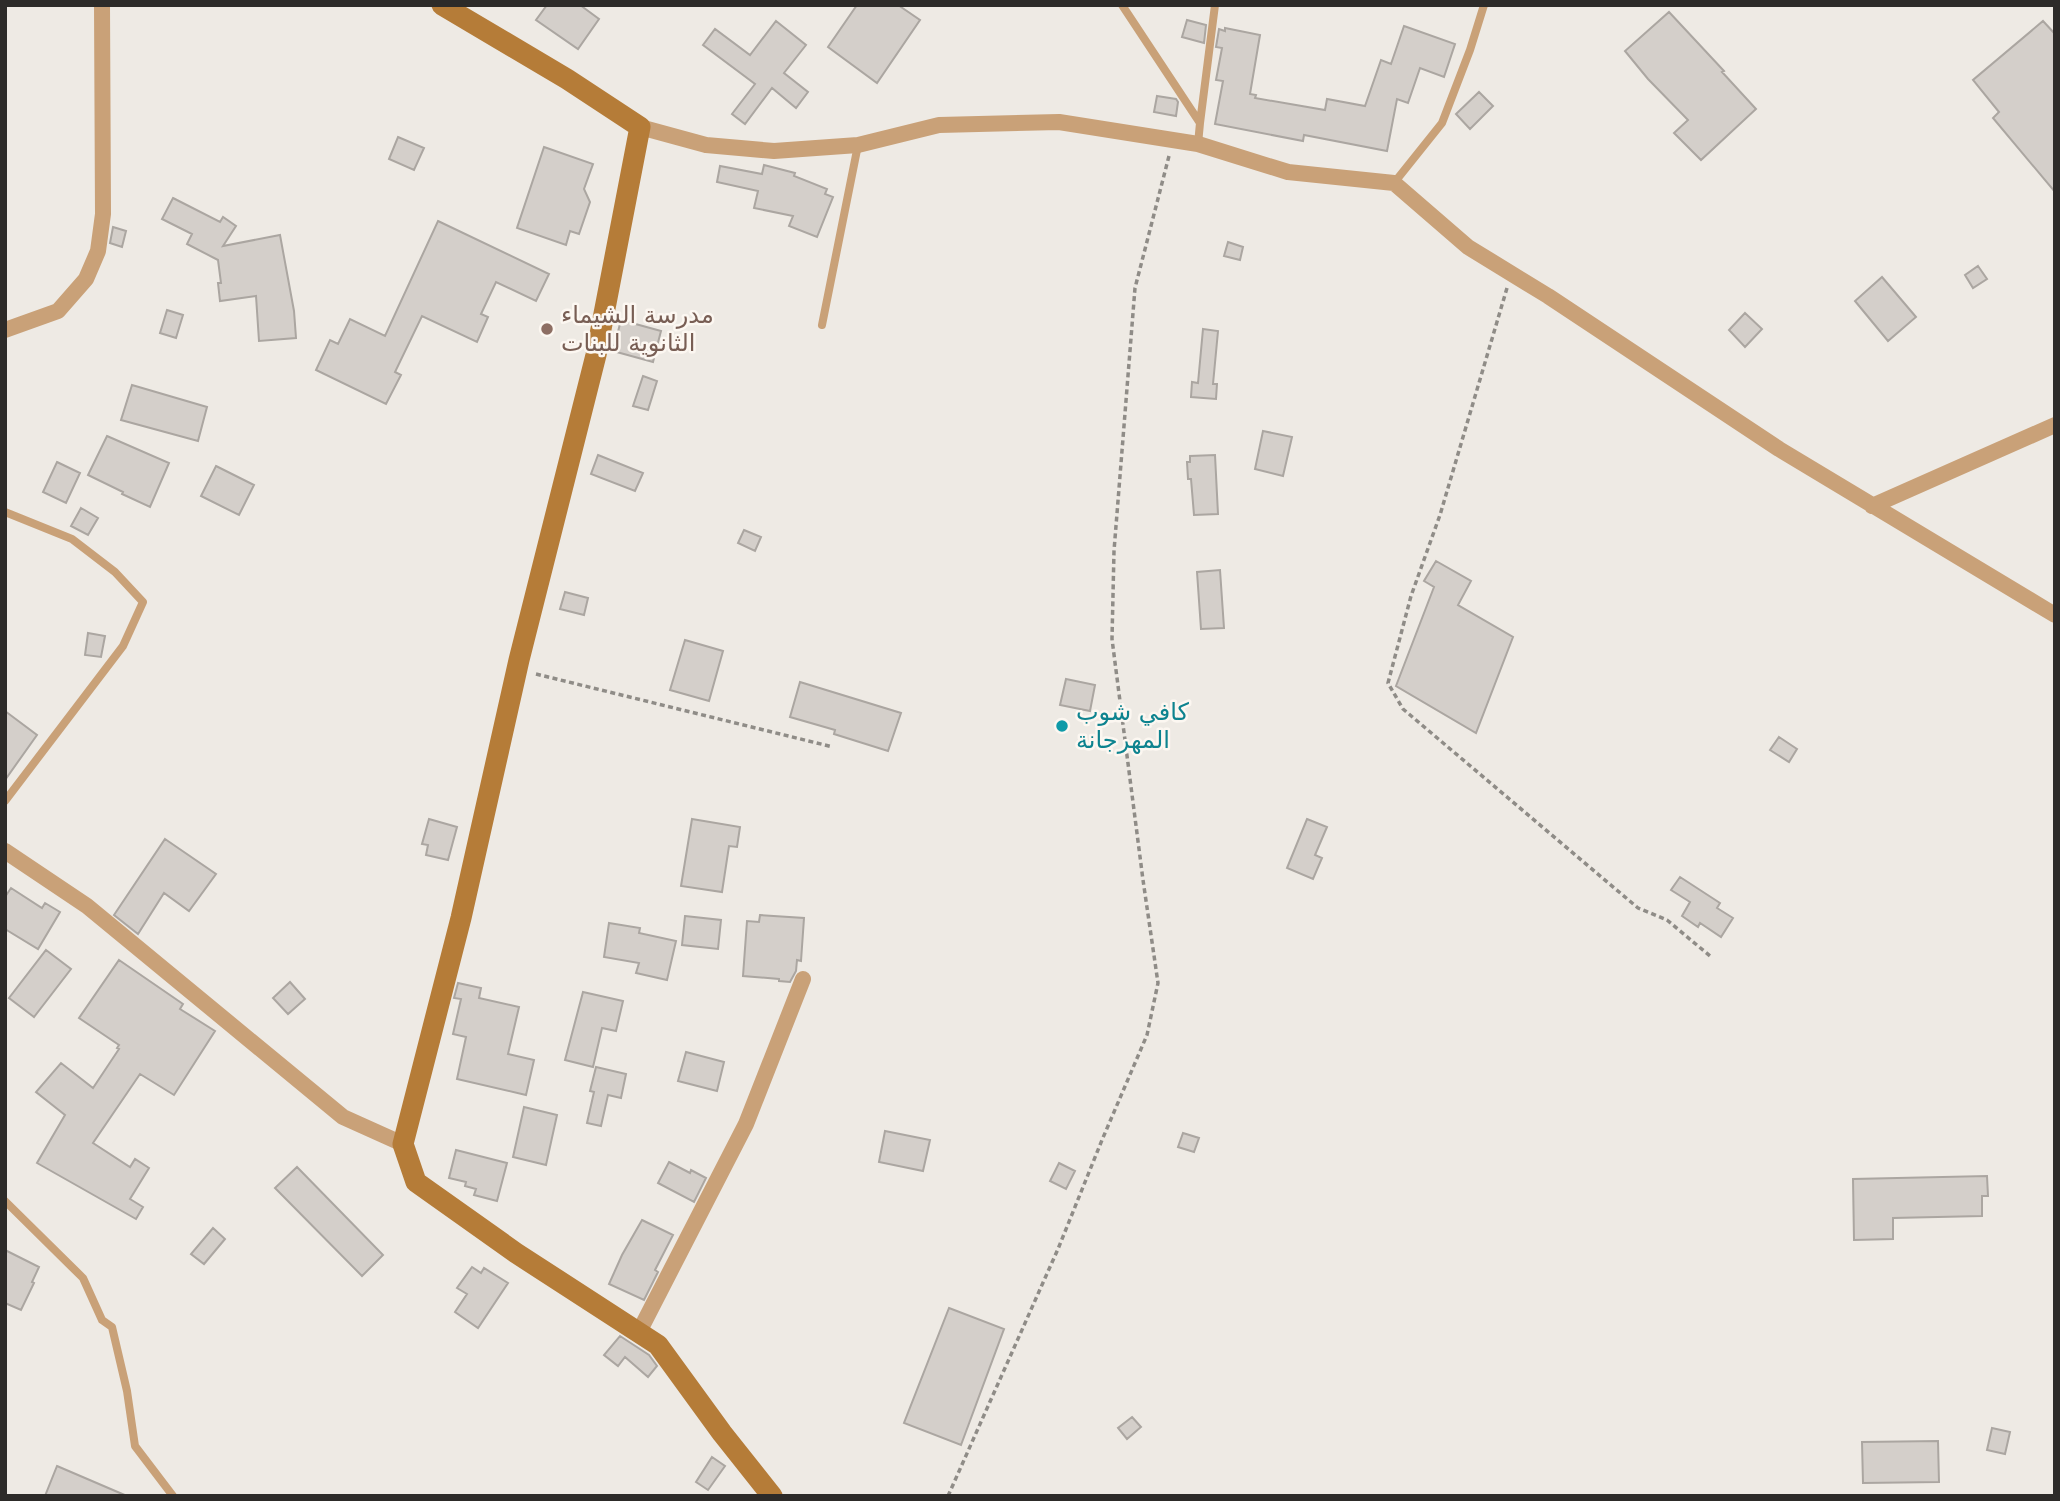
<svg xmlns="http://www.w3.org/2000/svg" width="2060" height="1501" font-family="'DejaVu Sans','Noto Sans Arabic',sans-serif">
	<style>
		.building { fill: #d4cfca; stroke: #aba6a1; stroke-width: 2 }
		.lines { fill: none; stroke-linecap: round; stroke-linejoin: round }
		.path { stroke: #8f8c87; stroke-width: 3.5; stroke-dasharray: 5 3.5; stroke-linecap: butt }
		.lane { stroke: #c9a178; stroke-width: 8 }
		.street { stroke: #c9a178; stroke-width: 16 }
		.secondary { stroke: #b57c38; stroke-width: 21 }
		.education-dot { fill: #8d6e63; stroke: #fcf7f1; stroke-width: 2.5 }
		.culture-dot { fill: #0f9aa8; stroke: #fcf7f1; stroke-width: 2.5 }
		.labels { text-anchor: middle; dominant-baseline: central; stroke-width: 5; stroke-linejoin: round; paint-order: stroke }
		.education-label { font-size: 24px; fill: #785e54; stroke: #fcf7f1; text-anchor: start }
		.culture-label { font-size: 24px; fill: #0d838f; stroke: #fcf7f1; text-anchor: start }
	</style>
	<rect width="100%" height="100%" fill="#eeeae4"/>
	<path class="building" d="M547,5H580L599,19L578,49L536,20Z
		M857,5H898L920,20L877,83L828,47Z
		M1669,12L1724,71L1722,72L1756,109L1701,160L1674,133L1688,120L1648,79L1625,51Z
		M1187,20L1206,25L1204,43L1182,37Z
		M776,21L806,45L784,73L808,92L796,108L772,88L745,124L732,114L755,84L703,45L715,29L750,55Z
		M2043,21L2055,34V192L1993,118L1999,112L1973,80Z
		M1404,26L1455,44L1444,77L1420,68L1408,103L1397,99L1387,151L1304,135L1303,141L1215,124L1223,81L1216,80L1222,48L1216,47L1219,29L1225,31V28L1260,35L1250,94L1256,95L1255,98L1325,110L1327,99L1365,106L1381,60L1391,64Z
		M1479,92L1493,106L1470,129L1456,114Z
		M1157,96L1176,99L1178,102L1176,116L1154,112Z
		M398,137L424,148L414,170L389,159Z
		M544,147L593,164L584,189L590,202L579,234L570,231L566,245L517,228Z
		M764,165L795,173L794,176L827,189L825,194L833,197L817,237L789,226L793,216L754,208L758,191L717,182L720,166L762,174Z
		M173,198L220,222L223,217L236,226L223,246L280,235L294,311L296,338L259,341L256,296L220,301L218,283H221L218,260L187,244L192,234L162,219Z
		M438,221L549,274L536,301L496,282L481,314L488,317L477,342L422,316L395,372L401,375L386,404L316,370L330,340L338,344L350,319L385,336Z
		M113,227L126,231L122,247L110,243Z
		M1228,242L1243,247L1240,260L1224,256Z
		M1978,266L1987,279L1973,288L1965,275Z
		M1882,277L1916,317L1888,341L1855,301Z
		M167,310L183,315L176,338L160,333Z
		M1745,313L1762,329L1745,347L1729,330Z
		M621,320L661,331L653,362L613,351Z
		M1203,329L1218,331L1213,384H1217L1216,399L1191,397L1192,382L1198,383Z
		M643,376L657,381L648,410L633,406Z
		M132,385L207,407L198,441L121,420Z
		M1263,431L1292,437L1283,476L1255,469Z
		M107,436L169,463L150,507L122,494L123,492L88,475Z
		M598,455L643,473L635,491L591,474Z
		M1215,455L1218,514L1194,515L1191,479H1188L1187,462H1190V456Z
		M57,462L80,473L66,503L43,492Z
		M216,466L254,485L239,515L201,496Z
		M81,508L98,518L88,535L71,526Z
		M744,530L761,537L755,551L738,543Z
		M1436,561L1471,581L1458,605L1513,637L1476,733L1396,686L1434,587L1424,581Z
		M1220,570L1224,628L1201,629L1197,572Z
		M565,592L588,598L584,615L560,609Z
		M88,633L105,636L101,657L85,655Z
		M685,640L723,651L709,701L670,690Z
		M1066,679L1095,685L1090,711L1060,705Z
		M800,682L901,713L888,751L834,734L835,730L790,717Z
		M5,711L37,735L5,780Z
		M1779,737L1797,749L1789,762L1770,750Z
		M429,819L457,827L448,860L426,855L428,845L422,844Z
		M692,819L740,827L737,847L729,846L722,892L681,886Z
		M1307,819L1327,827L1315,855L1322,858L1313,879L1287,868Z
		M165,839L216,874L189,911L164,893L138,934L114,915Z
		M1680,877L1720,903L1717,908L1733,918L1721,937L1700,923L1698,927L1682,916L1690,902L1671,890Z
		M11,888L42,908L45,903L60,912L38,949L5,929V897Z
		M760,915L804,918L801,961L797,960L796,971L790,982L779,981V979L743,976L747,921L759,922Z
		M685,916L721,920L718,949L682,945Z
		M609,923L640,928L639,933L676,941L667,980L636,973L639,963L604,957Z
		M46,950L71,969L34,1017L9,998Z
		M119,960L183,1004L180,1009L215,1031L174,1095L140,1074L93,1143L130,1167L135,1159L149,1168L130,1199L143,1207L136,1219L37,1163L65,1115L36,1092L61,1063L93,1088L119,1049L117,1048L119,1045L79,1018Z
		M290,982L305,999L288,1014L273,998Z
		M458,983L481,988L479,998L519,1007L508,1054L534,1060L526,1095L457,1079L466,1037L453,1034L461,999L454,998Z
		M583,992L623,1001L616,1031L602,1028L593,1067L565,1060Z
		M686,1052L724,1062L717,1091L678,1081Z
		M596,1067L626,1074L621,1098L608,1095L601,1126L587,1123L594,1092L590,1091Z
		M524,1107L557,1115L546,1165L513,1157Z
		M885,1131L930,1140L923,1171L879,1162Z
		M1183,1133L1199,1138L1194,1152L1178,1147Z
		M456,1150L507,1163L497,1201L474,1195L476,1189L465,1186L466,1182L449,1178Z
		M669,1162L690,1173L691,1170L706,1178L694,1202L658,1183Z
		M1059,1163L1075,1171L1066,1189L1050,1181Z
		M297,1167L383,1255L362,1276L275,1188Z
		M1987,1176L1988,1196H1982V1216L1893,1218V1239L1854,1240L1853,1179Z
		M642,1220L673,1235L655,1270L658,1272L644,1300L609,1284L622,1255Z
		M213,1228L225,1239L204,1264L191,1254Z
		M5,1250L39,1267L32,1282L34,1283L21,1310L5,1303Z
		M472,1267L481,1273L484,1268L508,1283L478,1328L455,1312L467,1294L457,1288Z
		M949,1308L1004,1329L961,1445L904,1423Z
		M620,1336L649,1355L657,1366L648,1377L625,1357L618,1366L604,1355Z
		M1132,1417L1141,1427L1127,1439L1118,1428Z
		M1992,1428L2010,1432L2005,1454L1987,1450Z
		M1938,1441L1939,1482L1863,1483L1862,1442Z
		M712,1457L725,1466L708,1490L696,1482Z
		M57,1466L127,1496H45Z"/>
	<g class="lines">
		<path class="path" d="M1507,288L1440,515L1411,596L1388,683L1403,709L1638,908L1667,920L1710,956
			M536,674L833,747
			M948,1496L1058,1249L1102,1140L1147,1035L1158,983L1143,880L1112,639L1114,551L1135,288L1169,156"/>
		<path class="lane" d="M1122,5L1200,123L1198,144
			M1200,123L1215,5
			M1394,183L1442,123L1470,50L1484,5
			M822,325L858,145
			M5,512L72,539L115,572L143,602L123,646L5,801
			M5,1201L83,1278L102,1320L112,1327L127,1391L135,1446L173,1496"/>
		<path class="street" d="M640,127L706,145L774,151L858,145L939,125L1059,122L1198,144L1288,172L1394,183L1468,247L1548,296L1779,449L2055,615
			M5,330L58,311L86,279L98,251L103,214L102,5
			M1872,506L2055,425
			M5,851L87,906L343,1117L403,1144
			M639,1332L746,1124L803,979"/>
		<path class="secondary" d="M442,5L567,79L640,127L596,355L519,660L461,918L403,1144L416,1182L516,1253L658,1345L722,1433L772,1496"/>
	</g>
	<circle class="education-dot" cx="547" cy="329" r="7"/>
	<circle class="culture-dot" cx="1062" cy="726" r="7"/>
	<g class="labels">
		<g class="education-label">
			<text x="561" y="315">مدرسة الشيماء<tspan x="561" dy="28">الثانوية للبنات</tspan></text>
		</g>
		<g class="culture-label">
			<text x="1076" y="712">كافي شوب<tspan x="1076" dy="28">المهرجانة</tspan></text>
		</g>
	</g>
	<rect width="2060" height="1501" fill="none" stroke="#2d2b29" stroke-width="14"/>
</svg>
